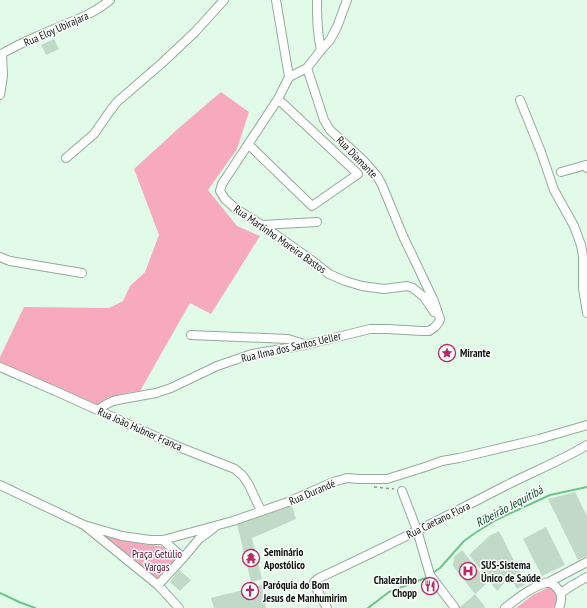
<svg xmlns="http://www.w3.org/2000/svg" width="587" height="608" font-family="'PT Sans Narrow',sans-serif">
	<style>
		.green { fill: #f7aabd }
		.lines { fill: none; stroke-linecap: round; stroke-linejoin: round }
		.stream { stroke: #70c38a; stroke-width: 2 }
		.building { fill: #c1dac7 }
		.minor-casing { stroke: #93ab99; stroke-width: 10 }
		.path { stroke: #86988b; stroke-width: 1.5; stroke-dasharray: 3 3; stroke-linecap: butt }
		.minor { stroke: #fff; stroke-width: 8 }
		.labels { text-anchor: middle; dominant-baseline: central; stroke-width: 3; stroke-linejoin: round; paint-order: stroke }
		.street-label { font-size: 11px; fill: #0b140d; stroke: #fff }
		.poi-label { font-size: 11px; font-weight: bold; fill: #0b140d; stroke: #fff; text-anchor: start }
		.park-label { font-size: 11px; fill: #5c082b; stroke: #fff }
		.water-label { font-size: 12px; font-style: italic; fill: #054824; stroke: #fff }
	</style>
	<rect width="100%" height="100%" fill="#e2fbe8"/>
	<path class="green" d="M221,92L249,112L237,149L208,190L237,226L260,236L211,314L190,303L140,391L131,392L109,397L97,405L0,370V357L24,307L109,308L123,301L130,286L145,272L159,235L134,169L180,127Z
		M94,531L142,544L161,546L179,557L159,581Z
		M551,586L560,594L557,608H516L533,595Z"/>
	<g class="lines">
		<path class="stream" d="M431,574L440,568L464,541L475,533L496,520L550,495L587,487
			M0,593L19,602L35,608
			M368,608L389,592L428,577"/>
	</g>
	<path class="building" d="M54,39L59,49L46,55L41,45Z
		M575,492L587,516V556L578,560L548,499Z
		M292,506L296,519L252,538L262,579L251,582L237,524Z
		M546,527L565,565L542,576L523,539Z
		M499,531L526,584L517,589L510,577L497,591L469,555L489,536Z
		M462,550L483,576L486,584L475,594L453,566L454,557Z
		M179,570L191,580L180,591L170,582Z
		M262,585L266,608H214L211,598Z
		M475,594L485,607L484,608H459Z"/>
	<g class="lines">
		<g class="minor-casing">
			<path id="minor" d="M276,0L289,77
				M317,0C317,17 317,33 321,50
				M0,55C19,43 41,35 61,26C79,19 96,12 110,0
				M289,77L278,99L222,184L220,191L225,199L236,209L262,225L310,259L329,274L345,281L362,286L384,289L407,286L413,288L424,297L434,312
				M289,77L307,68L321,50L330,40L337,27L347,0
				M0,95L3,76L2,54
				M520,100L541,152L554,190L574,226L581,245L583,256V288L587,313
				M248,144L312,206L358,174L278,99
				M66,158L94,134L110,111L117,102L162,63L195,32L224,0
				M561,172L586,165L587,168
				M262,225L317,222
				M0,257L10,261L82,273
				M191,335L288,339L304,344
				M0,367L60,393L179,447L235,469L243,476L249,485L261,511
				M98,410L105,405L113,401L128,398L156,393L171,388L217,366L252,354L305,345L370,329H387L422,331H429L435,327L439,322L440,319L434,301L403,236L382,185L377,176L364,161L330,130L324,120L307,68
				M0,485L84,525L158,585L179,608
				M402,491L417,530L430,575L455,608
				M84,525L122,536L150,540H163L233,521L288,502L333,482L347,478L359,479H387L425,467L442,461L459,458L539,439L587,425
				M163,540L183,558
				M549,582L587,562
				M158,585L183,558L199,539L215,527
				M561,593L571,586L587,577
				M327,608L315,586L314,582L319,578C382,549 443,518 505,486C532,472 561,461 587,445
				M505,608C518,598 532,586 549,582C560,588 564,596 559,608"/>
		</g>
		<path class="path" d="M374,487L394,489"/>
		<use href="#minor" class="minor"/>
	</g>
	<defs>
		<g id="sight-ring" transform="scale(0.9)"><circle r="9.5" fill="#fff" stroke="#b82b60" stroke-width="1.5"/><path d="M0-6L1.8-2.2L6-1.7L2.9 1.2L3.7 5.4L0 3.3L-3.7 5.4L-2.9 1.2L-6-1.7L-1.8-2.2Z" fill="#b82b60"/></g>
		<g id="temple-ring" transform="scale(0.9)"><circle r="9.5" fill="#fff" stroke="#b82b60" stroke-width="1.5"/><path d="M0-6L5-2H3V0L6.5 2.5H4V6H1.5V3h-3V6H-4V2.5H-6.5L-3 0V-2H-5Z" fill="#b82b60"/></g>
		<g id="hospital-ring" transform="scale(0.9)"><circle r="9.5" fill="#fff" stroke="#b82b60" stroke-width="1.5"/><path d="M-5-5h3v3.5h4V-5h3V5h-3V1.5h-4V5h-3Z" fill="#b82b60"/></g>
		<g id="restaurant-ring" transform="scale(0.9)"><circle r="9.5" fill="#fff" stroke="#b82b60" stroke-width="1.5"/><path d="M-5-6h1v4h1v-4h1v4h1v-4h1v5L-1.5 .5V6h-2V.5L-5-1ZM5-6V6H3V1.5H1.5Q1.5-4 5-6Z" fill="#b82b60"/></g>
		<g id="church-ring" transform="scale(0.9)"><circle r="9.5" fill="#fff" stroke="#b82b60" stroke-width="1.5"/><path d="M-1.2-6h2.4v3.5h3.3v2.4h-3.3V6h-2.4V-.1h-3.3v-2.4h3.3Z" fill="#b82b60"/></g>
	</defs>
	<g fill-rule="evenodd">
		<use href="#sight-ring" x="447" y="353"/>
		<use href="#temple-ring" x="251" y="558"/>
		<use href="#hospital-ring" x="468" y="571"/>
		<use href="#restaurant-ring" x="430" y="586"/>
		<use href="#church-ring" x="250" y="591"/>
	</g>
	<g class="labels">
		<g class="street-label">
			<text transform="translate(56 29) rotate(-24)">Rua Eloy Ubirajara</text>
			<text transform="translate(357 157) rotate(46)">Rua Diamante</text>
			<text transform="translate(280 239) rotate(35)">Rua Martinho Moreira Bastos</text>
			<text transform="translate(291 347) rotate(-13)">Rua Ilma dos Santos Ueller</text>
			<text transform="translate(140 429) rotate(24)">Rua João Hubner Franca</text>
			<text transform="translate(312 492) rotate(-23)">Rua Durandé</text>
			<text transform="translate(438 520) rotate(-26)">Rua Caetano Flora</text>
		</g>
		<g class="poi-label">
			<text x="460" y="353">Mirante</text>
			<text x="264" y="552">Seminário<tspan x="264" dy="13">Apostólico</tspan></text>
			<text x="481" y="565">SUS-Sistema<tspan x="481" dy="13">Único de Saúde</tspan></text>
			<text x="417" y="580" text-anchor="end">Chalezinho<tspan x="417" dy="13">Chopp</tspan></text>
			<text x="263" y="585">Paróquia do Bom<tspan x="263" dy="13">Jesus de Manhumirim</tspan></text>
		</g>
		<g class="park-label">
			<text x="157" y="554">Praça Getúlio<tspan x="157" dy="13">Vargas</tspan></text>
		</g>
		<g class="water-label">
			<text transform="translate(509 506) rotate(-28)">Ribeirão Jequitibá</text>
		</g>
	</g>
</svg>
